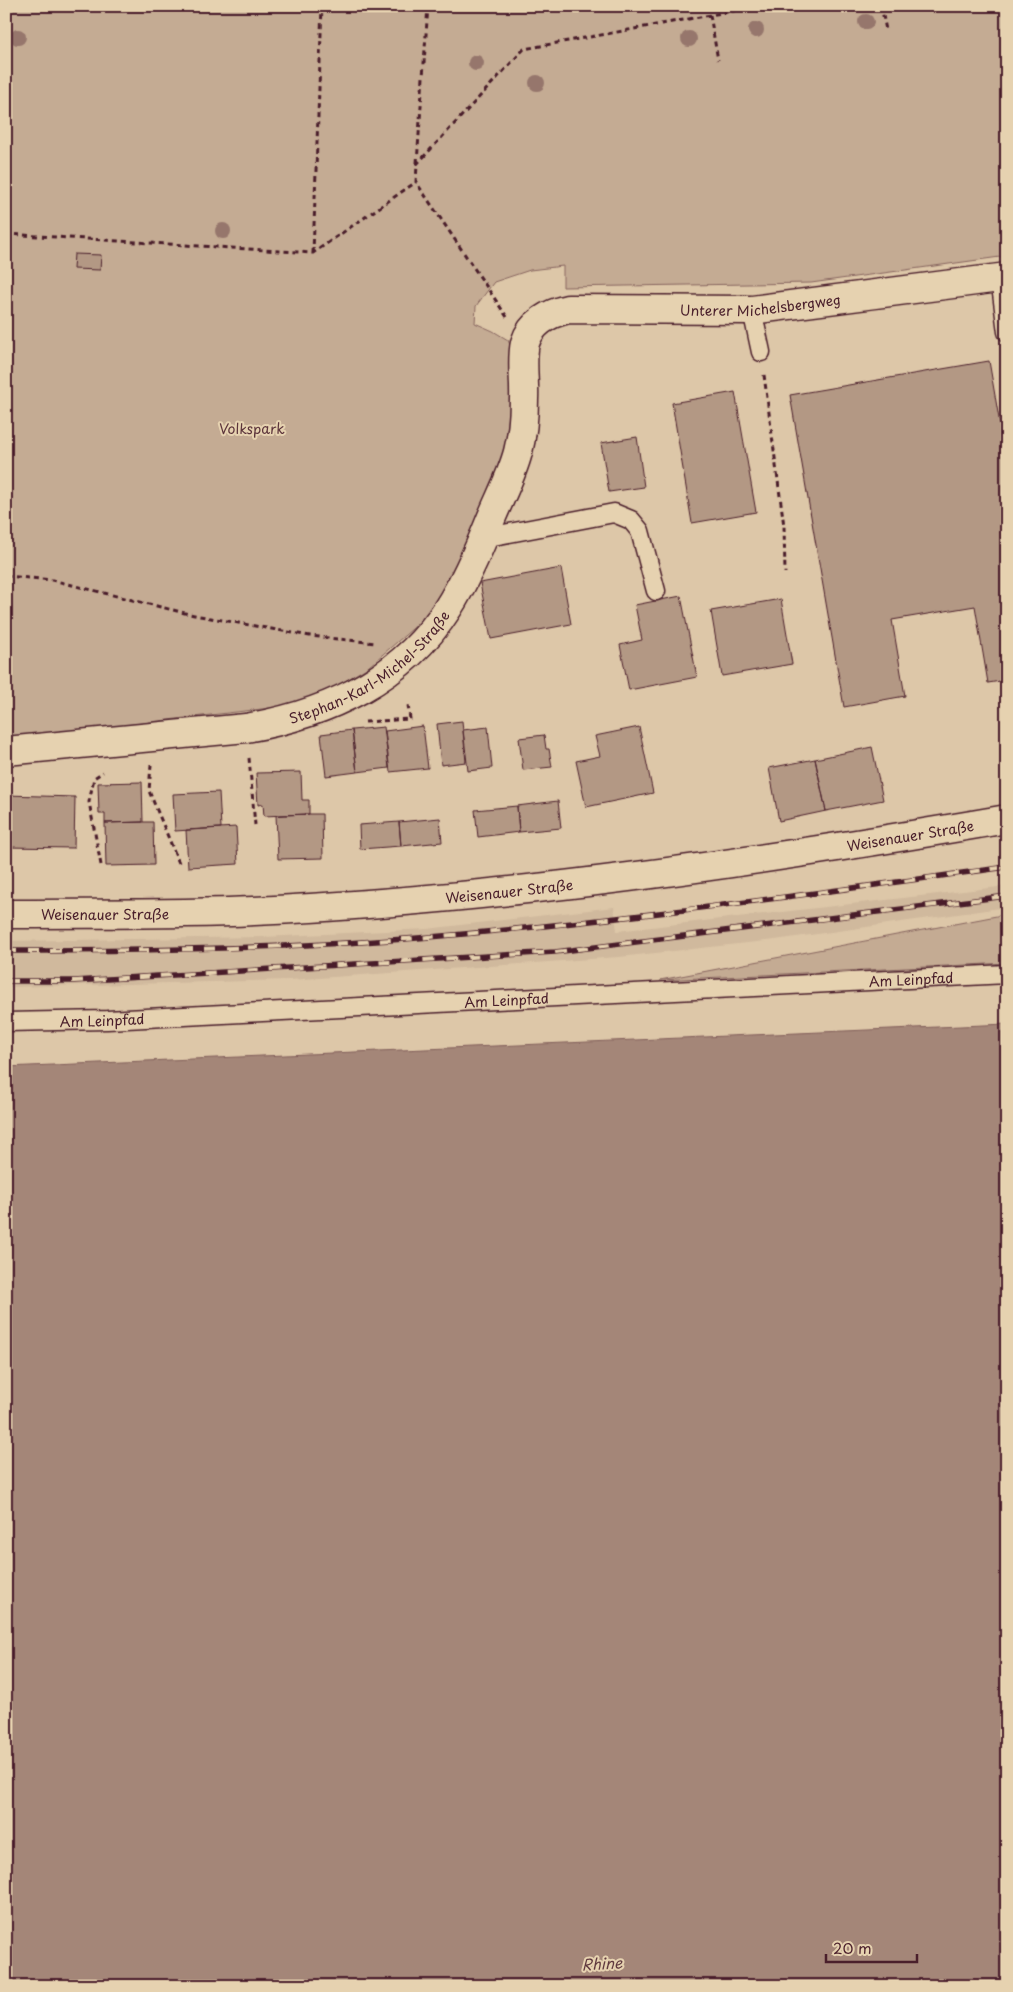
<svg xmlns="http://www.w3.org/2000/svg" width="1013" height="1992" font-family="'Playpen Sans',sans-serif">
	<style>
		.built { fill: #d0b99d }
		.green { fill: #c4ab93; stroke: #87655f }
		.water { fill: #a48678; stroke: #805d59 }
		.building { fill: #b39884; stroke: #4a1f2b }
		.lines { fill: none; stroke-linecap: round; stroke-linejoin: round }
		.lane-casing { stroke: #4a1f2b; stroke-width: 21 }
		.street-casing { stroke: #4a1f2b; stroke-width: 31 }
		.secondary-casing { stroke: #4a1f2b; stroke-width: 31 }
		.path { stroke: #4a1f2b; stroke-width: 3; stroke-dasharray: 5 4; stroke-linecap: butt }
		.lane { stroke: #e6d2b0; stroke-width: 18 }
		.street { stroke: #e6d2b0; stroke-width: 28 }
		.secondary { stroke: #e6d2b0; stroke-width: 28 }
		.rail-casing { stroke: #4a1f2b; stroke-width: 5.5 }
		.rail { stroke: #e6d2b0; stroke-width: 4; stroke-dasharray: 11; stroke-linecap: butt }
		.tree { fill: #96766c }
		.labels { text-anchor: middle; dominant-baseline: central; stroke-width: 4; stroke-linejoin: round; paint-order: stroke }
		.street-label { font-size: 14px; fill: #4a1f2b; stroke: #e6d2b0 }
		.park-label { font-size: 14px; fill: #5c343b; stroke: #e6d2b0 }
		.water-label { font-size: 15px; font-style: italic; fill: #60393e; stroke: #e6d2b0 }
	</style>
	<rect width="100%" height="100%" fill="#ddc7a8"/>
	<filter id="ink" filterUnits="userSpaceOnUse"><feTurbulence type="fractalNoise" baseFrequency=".02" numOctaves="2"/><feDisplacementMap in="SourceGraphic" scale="10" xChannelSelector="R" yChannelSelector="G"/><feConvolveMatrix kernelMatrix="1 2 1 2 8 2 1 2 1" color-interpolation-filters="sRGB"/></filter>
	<g filter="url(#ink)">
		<path class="built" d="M1007,886V907L775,940L619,957L290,980L6,987V941L264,937L427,929L614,907L617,931Z"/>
		<path class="green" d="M6,6H1007V256L811,283L563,287V266L530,270L494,282L476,306L475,323L493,331L508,340L514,355L505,459L446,588L419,623L368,667L330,690L287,706L6,739Z
			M1007,914V963L660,980Z"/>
		<path class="water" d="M1007,1024V1986H6V1067Z"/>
		<path class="building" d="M74,254L101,255L100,270L73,269Z
			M989,361L1007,465V680L988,683L975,606L892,620L905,696L844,707L790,395Z
			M735,392L756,512L692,523L672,403Z
			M637,437L644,487L609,492L601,443Z
			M561,568L571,624L491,639L480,583Z
			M681,596L697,677L629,690L620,645L642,640L635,605Z
			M781,599L792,664L722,676L711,611Z
			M462,721L466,762L441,765L437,724Z
			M423,726L428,768L390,772L385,731Z
			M384,727L389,768L357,772L352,730Z
			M488,727L492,768L468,771L463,730Z
			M639,727L653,793L586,807L576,761L600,756L595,736Z
			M352,730L357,772L326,776L321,734Z
			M544,735L546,749H549L552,767L523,770L519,738Z
			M872,747L883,800L826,811L815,759Z
			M815,759L826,811L779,821L769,768Z
			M301,772L302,800H309V814L264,816L263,804L258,805L256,773Z
			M142,782L143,822L105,823V814H99L98,783Z
			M219,792L221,828L175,831L173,794Z
			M6,795L75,797L74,848L6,847Z
			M558,801L561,828L519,832L517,806Z
			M517,806L519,832L478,837L475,810Z
			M309,814H322L323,858L278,859L276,815Z
			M440,818L442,842L401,846L399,822Z
			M143,822H153L154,865L106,866L105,823Z
			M399,822L401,846L360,849L359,825Z
			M236,827L238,864L188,867L186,830Z"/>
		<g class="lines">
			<g class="lane-casing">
				<g id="lane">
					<path d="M1000,278L1007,332"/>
					<path d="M752,310L761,352"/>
					<path d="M483,538L614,513L631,520L640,531L656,591"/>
					<path id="s1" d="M6,1022L107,1020L1007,974"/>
				</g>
			</g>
			<g class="street-casing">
				<g id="street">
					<path id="s2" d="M6,751L246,728C327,714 403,679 448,608C466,580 479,549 491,519C500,497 512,475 518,452C522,436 524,416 524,399C525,381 521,360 525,343C531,323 550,313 568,309L752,310L1007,277"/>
				</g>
			</g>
			<g class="secondary-casing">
				<g id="secondary">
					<path id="s3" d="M6,914C89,913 172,915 254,911C507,899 757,862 1007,819"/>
				</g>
			</g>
			<path class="path" d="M881,6L886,30
				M710,15L718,60
				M417,163L428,6
				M6,234L313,253L416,182
				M313,253L322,6
				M507,317L416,182L417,164L524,49L760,6
				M764,375L784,526L785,573
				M6,576L52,580L189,614L310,636L376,643
				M365,722L410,719L408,705
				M249,758L255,825
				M151,765L149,791L179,863
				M101,865L89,802L94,778L103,772"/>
			<use href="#lane" class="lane"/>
			<use href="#street" class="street"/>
			<use href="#secondary" class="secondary"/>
			<g class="rail-casing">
				<path id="rail" d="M6,951C139,951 272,949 405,939C607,923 807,894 1007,867
					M6,981H74L555,952L1007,896"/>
			</g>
			<use href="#rail" class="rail"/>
		</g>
		<g class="tree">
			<circle cx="866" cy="22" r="8"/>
			<circle cx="756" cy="30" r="8"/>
			<circle cx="18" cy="37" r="8"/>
			<circle cx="689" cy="39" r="8"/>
			<circle cx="476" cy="63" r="8"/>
			<circle cx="537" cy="83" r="8"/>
			<circle cx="223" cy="231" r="8"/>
		</g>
	</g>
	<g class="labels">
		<g class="street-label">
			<text stroke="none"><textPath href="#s2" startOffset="1014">Unterer Michelsbergweg</textPath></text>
			<text stroke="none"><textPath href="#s2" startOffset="382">Stephan-Karl-Michel-Straße</textPath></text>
			<text stroke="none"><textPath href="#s3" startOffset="909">Weisenauer Straße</textPath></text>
			<text stroke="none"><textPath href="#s3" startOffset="504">Weisenauer Straße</textPath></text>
			<text stroke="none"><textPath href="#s3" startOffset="99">Weisenauer Straße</textPath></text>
			<text stroke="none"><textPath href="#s1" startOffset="906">Am Leinpfad</textPath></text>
			<text stroke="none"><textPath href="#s1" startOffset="501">Am Leinpfad</textPath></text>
			<text stroke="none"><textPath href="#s1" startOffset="96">Am Leinpfad</textPath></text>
		</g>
		<g class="park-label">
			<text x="252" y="428">Volkspark</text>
		</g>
		<g class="water-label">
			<text transform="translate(602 1963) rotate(-3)">Rhine</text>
		</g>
	</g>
	<rect width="1013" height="1992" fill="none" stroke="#e6d2b0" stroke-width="25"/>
	<rect x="12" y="12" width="988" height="1967" fill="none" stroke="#4a1f2b" stroke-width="2" filter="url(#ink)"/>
	<path d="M826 1954v8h91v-8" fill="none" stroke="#4a1f2b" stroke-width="2.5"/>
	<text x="833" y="1954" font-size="15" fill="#4a1f2b" stroke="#e6d2b0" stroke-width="4" paint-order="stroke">20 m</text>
</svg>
